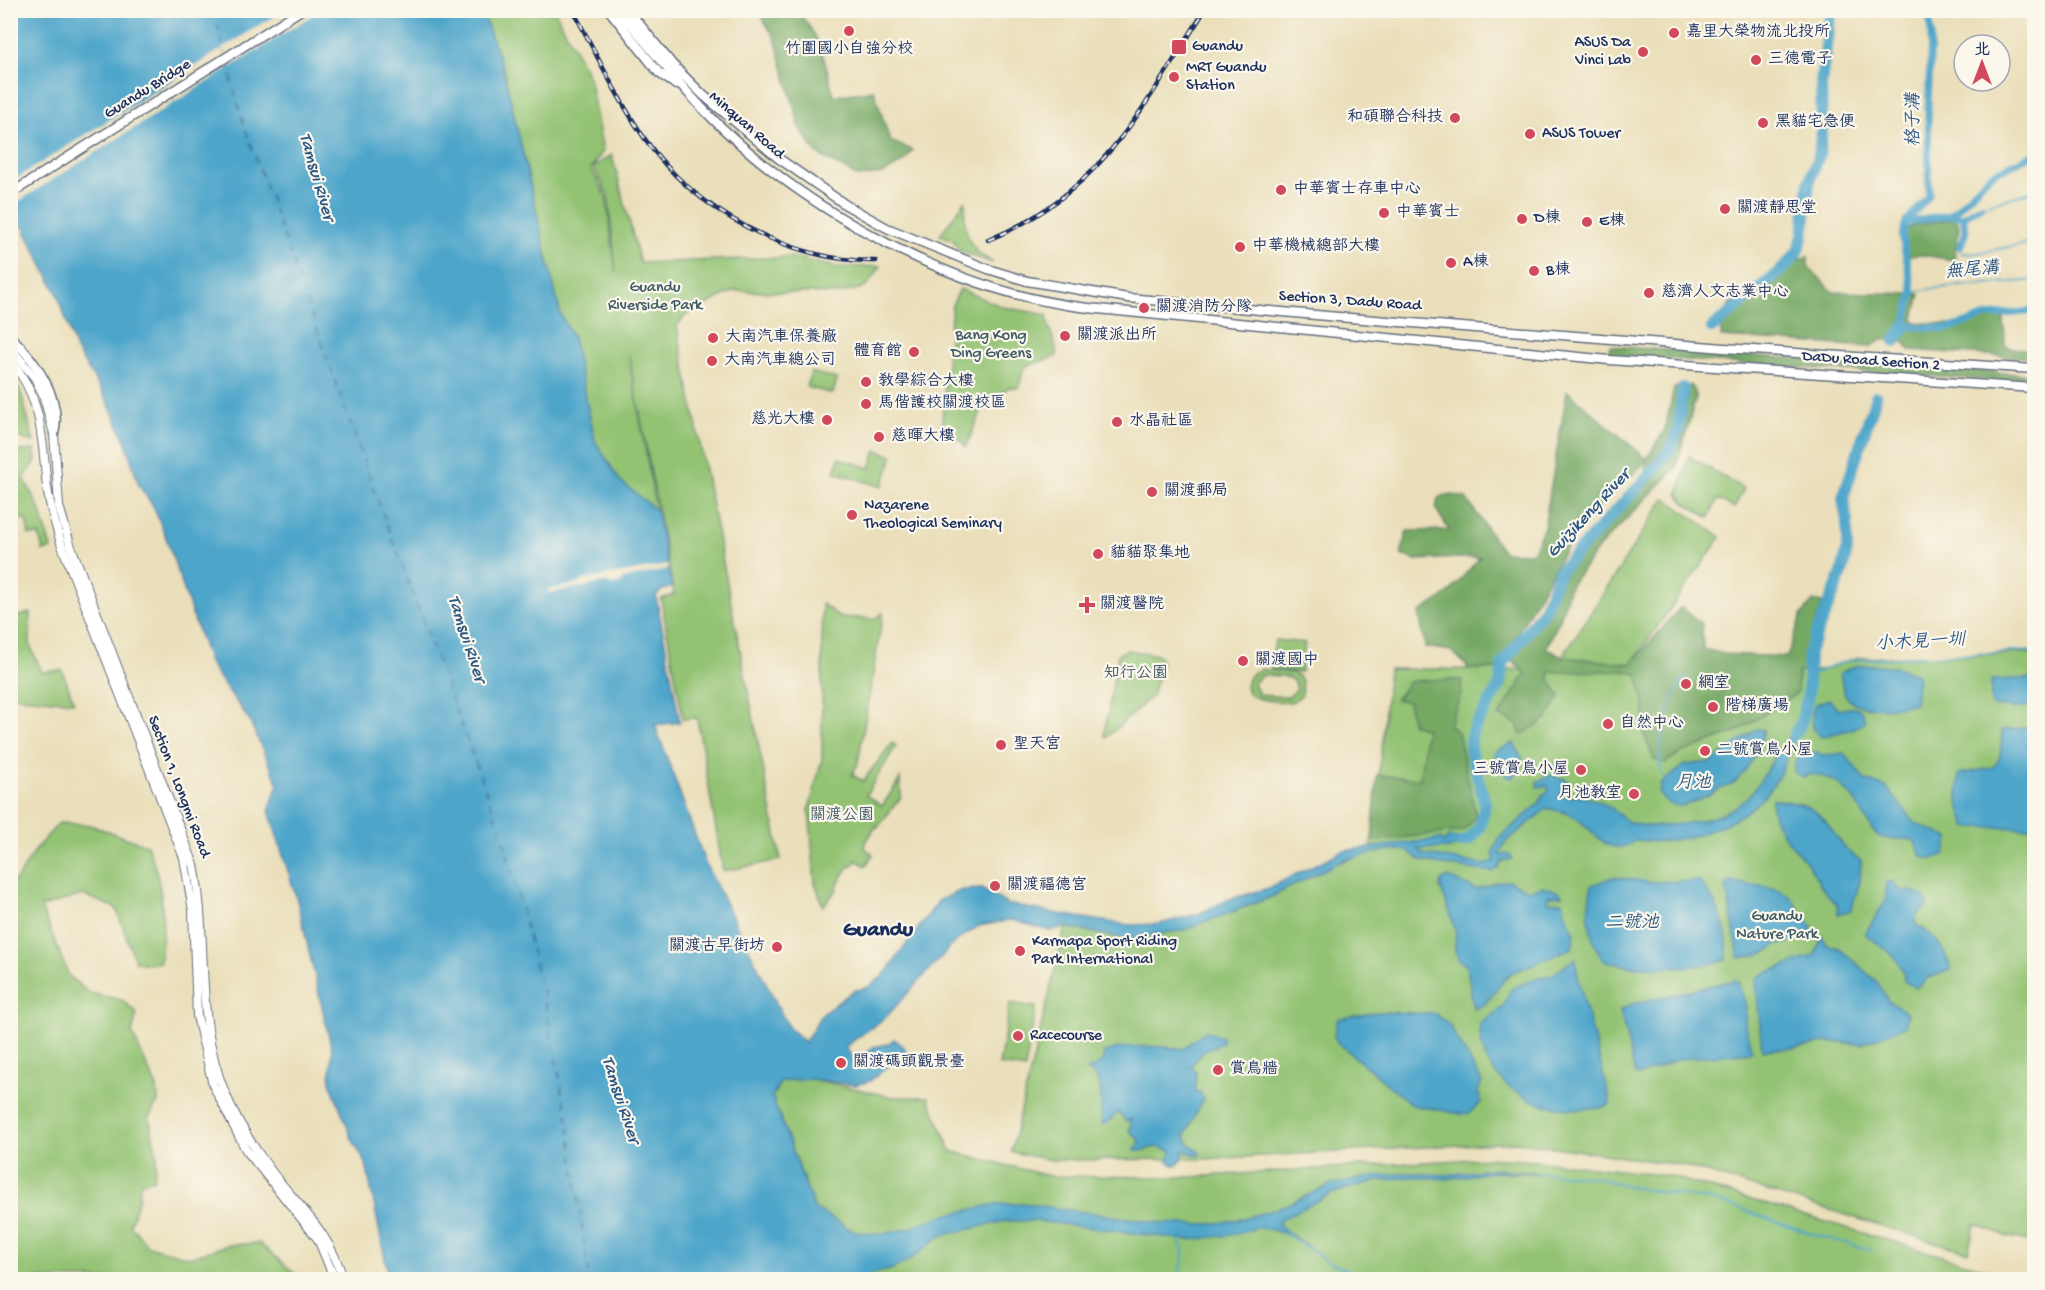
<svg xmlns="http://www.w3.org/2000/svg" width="2045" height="1290" font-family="'Gochi Hand','LXGW WenKai TC',sans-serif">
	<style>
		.green { fill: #92c272; stroke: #567868; stroke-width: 1.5; fill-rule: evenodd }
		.forest { fill: #75a864; stroke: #486c61; stroke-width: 1.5 }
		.water { fill: #4ea5ca; stroke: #346a94; stroke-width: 1.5 }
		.pier { fill: #eadfba }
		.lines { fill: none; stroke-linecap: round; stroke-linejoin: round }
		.stream { stroke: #4ea5ca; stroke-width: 2 }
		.canal { stroke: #4ea5ca; stroke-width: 7 }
		.river { stroke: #4ea5ca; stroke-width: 12 }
		.ferry { stroke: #2d5884; stroke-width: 1.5; stroke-dasharray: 8 6; stroke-linecap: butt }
		.secondary-casing { stroke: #636d7e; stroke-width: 10 }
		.primary-casing { stroke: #636d7e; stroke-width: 11 }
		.secondary { stroke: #fff; stroke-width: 8 }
		.primary { stroke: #fff; stroke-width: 8 }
		.rail-casing { stroke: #1b2f5e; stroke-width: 4.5 }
		.rail { stroke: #fbf7ec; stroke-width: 2; stroke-dasharray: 7; stroke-linecap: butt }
		.poi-dot { fill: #d1495b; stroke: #fbf7ec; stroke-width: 2 }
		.labels { text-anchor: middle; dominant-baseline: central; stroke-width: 4.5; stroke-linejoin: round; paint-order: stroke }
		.poi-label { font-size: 16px; fill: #1b2f5e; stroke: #fbf7ec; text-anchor: start }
		.street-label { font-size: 16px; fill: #1b2f5e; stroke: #fbf7ec }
		.park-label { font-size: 16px; fill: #3f5b64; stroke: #fbf7ec }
		.water-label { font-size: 18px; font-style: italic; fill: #2d5884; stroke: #fbf7ec }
		.district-label { font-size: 22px; font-weight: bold; fill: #1b2f5e; stroke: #fbf7ec }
	</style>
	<rect width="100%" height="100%" fill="#fbf7ec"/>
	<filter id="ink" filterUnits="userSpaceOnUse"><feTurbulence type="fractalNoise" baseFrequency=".0167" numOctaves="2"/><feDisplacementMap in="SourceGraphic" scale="12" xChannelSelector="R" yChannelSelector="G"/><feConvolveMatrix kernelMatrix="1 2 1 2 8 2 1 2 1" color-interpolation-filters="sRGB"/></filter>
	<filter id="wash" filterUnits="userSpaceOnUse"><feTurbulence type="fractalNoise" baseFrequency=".008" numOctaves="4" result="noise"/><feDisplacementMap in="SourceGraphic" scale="24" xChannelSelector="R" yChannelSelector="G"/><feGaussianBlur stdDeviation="1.35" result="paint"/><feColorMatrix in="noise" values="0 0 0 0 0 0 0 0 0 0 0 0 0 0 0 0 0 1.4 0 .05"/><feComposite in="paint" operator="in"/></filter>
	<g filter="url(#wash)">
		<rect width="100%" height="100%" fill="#eadfba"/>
		<path class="green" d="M482,11H555L589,77L603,151L591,169L606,196L616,272L608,195L593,167L612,155L640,263L794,257L836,267L881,266L866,287L838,294L733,291L685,316L677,326L781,860L723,871L697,718L683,719L661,599L674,595L629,356L656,510L620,481L595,441L573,338L560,313L504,72Z
			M965,201C964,220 964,242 981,255C985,258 989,260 993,263L959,251L953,240L940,235Z
			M960,289L1003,307L1047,315C1047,331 1057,341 1057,356L1024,367L1019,388L1009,387L982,409L966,447L960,439L941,429L952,305Z
			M811,372L837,379L833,394L807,387Z
			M11,378L20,389L34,442L16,437L11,440Z
			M35,450L36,461L24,478L41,512L51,549L43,551L39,535H29L26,519L11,520V452Z
			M876,450L893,456L882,487L835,472L839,458L870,468Z
			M1689,456L1744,489L1734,508L1718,499L1709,518L1684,502L1678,494Z
			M1665,498L1721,537L1631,664L1562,657Z
			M822,603L839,617L875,619L883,613L858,763L852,775L863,781L892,743L896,746L866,795L882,806L900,779L901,797L878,827L876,826L863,847L873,854L866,866L856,860L852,867L849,866L836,887L838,888L823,906L815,882L809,809L822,759Z
			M30,613V645L42,672L62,670L74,702L11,696V618Z
			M1275,640L1305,643L1301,672L1271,669Z
			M1127,650L1158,655L1162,662L1152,696L1106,738L1104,734L1118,654Z
			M2034,653V1242L2005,1236L1975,1224L1968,1252L1681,1165L1517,1142L1206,1159L1051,1160L1011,1152L1065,927L1128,939L1184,930L1271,897L1329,866L1371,852L1389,669L1820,670L1857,658Z
			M1261,669L1294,673L1302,680V695L1292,702C1276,701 1232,703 1251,674ZM1262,675C1276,676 1296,673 1297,690L1288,697L1259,695L1254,683Z
			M59,823L90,825L147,845C164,884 165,920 160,962L145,964L135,961L116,908L83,895L41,907L69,976L89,993L122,1000L137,1013L132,1033L157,1088L158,1102L149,1117L157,1156L154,1179L140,1183L139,1198L130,1225L148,1246L189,1257L228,1245L259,1243L295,1274L296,1279H11V887L39,845Z
			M1010,1003L1036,1007L1025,1069L999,1065Z
			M812,1079L893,1097H928L951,1151L1049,1176L1190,1177L1488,1158L1551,1162L1670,1176L2020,1279H847L824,1233L772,1096L781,1081Z"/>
		<path class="forest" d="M758,11H797C823,40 824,59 834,96L874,90L890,141L913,150L905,161L883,174L858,177L817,154L800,129L775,38Z
			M1956,218L1959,226L1954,260L1921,255L1903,256L1900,233L1914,225Z
			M1808,256V266L1833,292L1920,294L1913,322L1955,325L1995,313L2004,317L2005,345L2009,348L2034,350V358L1910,350L1904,342L1883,339L1870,347L1721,337V323L1730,303L1776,281L1797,261Z
			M1610,346L2034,375V383L1610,355L1608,354Z
			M1691,385L1696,397L1676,468L1601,545L1570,586L1561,617L1546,648L1562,657L1631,664L1681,607L1702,624L1703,649L1725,654L1787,657L1801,616L1813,601L1823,603L1806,648L1805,672H1798L1797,693L1738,731L1681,753L1665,763L1654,760L1644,734V700L1637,674L1622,671L1550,672L1549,679L1560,696L1547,719L1521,735L1517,724L1499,716L1526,674L1510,658L1548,606L1565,572L1602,527L1641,491L1647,461L1579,525L1497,669H1469L1452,651L1425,647L1419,613L1449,593L1480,557L1416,560L1401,555L1407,531L1449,530L1436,509L1438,498L1452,495L1466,498L1503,552L1532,553L1544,527L1567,391L1647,459L1665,429L1674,388Z
			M1428,680H1462L1461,694L1449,725L1458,732L1476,817L1463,831L1372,841L1377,775L1420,779L1426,729L1413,724L1408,702L1396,699L1409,682Z"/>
		<path class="water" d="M10,11H482L504,72L560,313L573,338L595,441L620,481L656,510L672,587L661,591L656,596L680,722L655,725L706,865L789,1028L805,1042L821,1015L853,991L868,987L883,976L939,900L962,890L982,889L1007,904L1059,914L1129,925L1159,924L1198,914L1227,900L1269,888L1342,851L1440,839L1444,842L1448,837L1463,839L1474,834L1472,843L1450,848L1418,849L1423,854L1484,865L1495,861L1493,853L1499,838L1539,804L1542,795L1549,790L1547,786L1537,787V782L1550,775L1565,779L1567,783L1560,794L1562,796C1580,796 1596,797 1611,808C1617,812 1623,819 1629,822C1646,828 1662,826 1680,824C1767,813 1751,775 1801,723L1799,729C1791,748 1783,772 1771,788C1744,825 1680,847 1636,840C1606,863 1593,825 1571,815C1564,811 1555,811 1547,808L1505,843L1499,855L1510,854L1512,859L1502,861L1499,868L1492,872L1435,864L1421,860L1405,850H1387L1343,860L1271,897L1184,930L1128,939L1065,927L1050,931L1012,920L979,926L955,942L886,1017L845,1047L857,1063L873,1047L888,1044L894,1039L904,1047L906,1052L870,1081L855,1085L812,1079L781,1081L772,1096L814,1208L855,1232L880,1234L907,1229L941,1216L996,1204H1027L1163,1223L1204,1225L1237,1220L1277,1209L1330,1185L1370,1177L1408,1173L1447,1175L1491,1169L1539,1173L1491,1172L1447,1179L1410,1177L1371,1182L1333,1193L1280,1220L1279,1226L1330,1263L1292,1236L1268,1229L1257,1228L1231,1235L1188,1240L1037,1221H1005L940,1236L910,1260L892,1269L855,1279H389L366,1164L352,1139L330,1082L332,1050L297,900L269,811L278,783L249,720L209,663L165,535L153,506L139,486L126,443L106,398L76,350L57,293L11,204Z
			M1855,666C1878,664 1898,664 1918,676L1915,703C1900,708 1857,713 1846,696C1842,691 1842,680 1840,673Z
			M2034,678V705L2016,708L1991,706V680Z
			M1829,699L1838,710L1855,707L1862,711L1865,723L1852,729L1821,737C1809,728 1812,718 1814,705Z
			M2034,727V828L1966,827L1958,801L1959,774C2000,766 2000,773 2002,730Z
			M1757,729L1764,730C1761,748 1749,768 1735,782C1730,786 1723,787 1718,790C1698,800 1673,819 1659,792L1661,784L1685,765L1711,762Z
			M1514,743L1522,758V766L1512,778L1506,776L1494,754L1496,751Z
			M1817,752L1824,756L1844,753L1865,780L1886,787L1915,823L1949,838L1945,854L1933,859L1922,857L1914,840C1904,838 1890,841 1881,837C1865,831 1861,790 1825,777C1816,774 1811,773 1803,777L1794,773L1795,763L1801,754Z
			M1772,799C1785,802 1802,802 1813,810C1833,823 1839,850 1861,860L1860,882L1851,910L1838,914L1837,905C1822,892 1820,882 1810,867C1795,846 1769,827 1772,799Z
			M1448,877L1477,890L1498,882L1508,881L1529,890L1543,886L1560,892L1562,895L1548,896V901L1563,902L1567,918L1575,933L1572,948L1509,974L1485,1004L1475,1009C1469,997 1471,975 1465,964L1459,961L1455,950L1456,933L1452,919L1440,886L1441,881Z
			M1613,877L1649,882L1699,881C1717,901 1731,932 1726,960C1700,969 1626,971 1602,959C1588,933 1585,915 1592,885Z
			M1730,882C1748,887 1773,883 1789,896C1799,905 1800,917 1812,925L1809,934L1784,944H1776C1768,955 1753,956 1739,958L1726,886Z
			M1886,882H1893L1901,891C1913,891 1927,892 1927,907L1915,917L1916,925C1934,933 1946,951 1951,970L1928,978L1916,988L1904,981C1905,958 1881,947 1865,934L1886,900Z
			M1822,936L1827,945L1839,948L1878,983L1888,1001L1908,1013L1905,1026L1862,1044L1829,1042L1796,1048L1762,1050L1756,980L1761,975L1815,955Z
			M1576,958L1578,978L1610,1099V1104C1599,1110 1586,1109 1573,1109C1525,1107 1478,1077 1480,1024L1503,1007L1511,989L1536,978L1552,975Z
			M1735,980L1738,981L1746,1006L1745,1025L1752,1052L1679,1059L1640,1075L1635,1074L1620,1010L1632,1004Z
			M1378,1012L1436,1014L1450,1026L1482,1082L1478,1091L1481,1103L1469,1113L1461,1114L1412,1105L1337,1042L1334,1035L1338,1019Z
			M1205,1031L1222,1037V1043L1204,1051L1191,1066L1196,1073L1195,1091L1200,1092L1203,1099L1185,1135L1189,1144L1200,1152L1199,1155L1183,1151V1157L1178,1165H1173L1168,1161L1172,1152C1153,1141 1153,1151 1136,1151L1135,1148L1141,1142L1129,1130L1132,1119L1126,1121L1118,1112L1107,1123L1102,1124C1098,1106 1108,1079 1087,1070C1096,1066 1104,1064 1104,1053C1120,1044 1164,1046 1183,1049Z"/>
		<path class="pier" d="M282,11H319L11,206V182Z
			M667,565L668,569L623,579L621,583L610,585L608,582L548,593L547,590L581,583L583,580Z"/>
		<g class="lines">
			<path class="stream" d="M1981,206L2034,191
				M1960,247L1962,253L1972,254L2034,242
				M1913,292C1953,284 1994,285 2034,280
				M1809,675L1850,660L2034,651
				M1661,771C1657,744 1668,701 1684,678
				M1663,775L1665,780
				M1539,1173L1593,1177L1641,1189L1721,1202L1812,1234L1871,1250
				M1285,1233L1330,1263L1362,1275L1367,1280
				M1176,1280C1183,1268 1187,1249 1177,1238"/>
			<path class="canal" d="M1981,206L1963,217C1946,212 1925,221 1906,222L1902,237L1913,292L1905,326L1947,329L1987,316L2034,311
				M1952,214L1990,175L2034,154
				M1906,222L1929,196L1928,108L1931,35L1929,10
				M1960,247L1966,232L1963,217"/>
			<path class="river" d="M1712,328L1786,266L1798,252L1803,235L1809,183L1819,155L1822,128L1821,83L1831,10
				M1895,341L1905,326
				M1794,735L1801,723L1808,695L1809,652L1842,573L1847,549V522L1843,498L1876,397
				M1462,842L1470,840L1480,826L1485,804L1470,748L1472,732L1500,685L1503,663L1544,610L1559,572L1655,469L1670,449L1678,431L1683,388"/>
			<path class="ferry" d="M214,10L225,55
				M227,62L243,122L377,498L503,837L544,998L569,1126L589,1280"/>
		</g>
	</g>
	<g filter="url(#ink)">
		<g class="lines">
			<g class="secondary-casing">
				<path id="secondary" d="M10,347L35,378L43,394L54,434L59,506L70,544L194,865C209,941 194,1019 225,1093C237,1121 253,1147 271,1171C299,1207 332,1235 343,1280
					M10,360C43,397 42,441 47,487C50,508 56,527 62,546L184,858L193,911L197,1016L213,1085L246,1150L318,1239L335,1280"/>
			</g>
			<g class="primary-casing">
				<path id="primary" d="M609,10L659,73L676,85
					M619,10C651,49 682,89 718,124C813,215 956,293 1088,308L1609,360L2034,388
					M628,10L672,64L703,95L778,158L846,205L887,228L988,269L1027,281L1128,298L1338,317L1724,348L2034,369
					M10,194L301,10
					M10,336C35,360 63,398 54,434"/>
			</g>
			<use href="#secondary" class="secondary"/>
			<use href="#primary" class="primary"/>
			<g class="rail-casing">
				<path id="rail" d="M573,10C596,54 617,98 645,139C694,210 790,262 876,261
					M988,240C1101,194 1143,107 1205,10"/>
			</g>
			<use href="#rail" class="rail"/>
		</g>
	</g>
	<g class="poi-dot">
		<circle cx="849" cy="31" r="6"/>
		<circle cx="1674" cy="33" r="6"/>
		<rect x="1171" y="39" width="16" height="16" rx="3"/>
		<circle cx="1643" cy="52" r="6"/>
		<circle cx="1756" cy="60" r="6"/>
		<circle cx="1174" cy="77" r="6"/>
		<circle cx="1455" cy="118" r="6"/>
		<circle cx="1763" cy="123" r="6"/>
		<circle cx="1530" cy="134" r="6"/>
		<circle cx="1281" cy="190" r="6"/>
		<circle cx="1725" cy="209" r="6"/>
		<circle cx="1384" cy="213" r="6"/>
		<circle cx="1522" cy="219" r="6"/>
		<circle cx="1587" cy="222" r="6"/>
		<circle cx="1240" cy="247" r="6"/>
		<circle cx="1451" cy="263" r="6"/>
		<circle cx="1534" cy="271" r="6"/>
		<circle cx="1649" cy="293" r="6"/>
		<circle cx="1144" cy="308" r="6"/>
		<circle cx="1065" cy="336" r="6"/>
		<circle cx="713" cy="338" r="6"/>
		<circle cx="914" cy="352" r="6"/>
		<circle cx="712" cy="361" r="6"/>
		<circle cx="866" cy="382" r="6"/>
		<circle cx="866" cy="404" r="6"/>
		<circle cx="827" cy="420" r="6"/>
		<circle cx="1117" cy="422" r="6"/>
		<circle cx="879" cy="437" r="6"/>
		<circle cx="1152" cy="492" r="6"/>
		<circle cx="852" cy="515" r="6"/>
		<circle cx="1098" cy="554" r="6"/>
		<path d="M1084 596h6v6h6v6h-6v6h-6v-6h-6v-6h6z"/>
		<circle cx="1243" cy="661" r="6"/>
		<circle cx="1686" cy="684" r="6"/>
		<circle cx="1713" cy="707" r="6"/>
		<circle cx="1608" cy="724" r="6"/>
		<circle cx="1001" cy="745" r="6"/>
		<circle cx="1705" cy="751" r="6"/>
		<circle cx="1581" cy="770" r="6"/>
		<circle cx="1634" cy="794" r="6"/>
		<circle cx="995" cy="886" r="6"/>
		<circle cx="777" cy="947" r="6"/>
		<circle cx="1020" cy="951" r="6"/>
		<circle cx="1018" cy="1036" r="6"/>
		<circle cx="841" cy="1063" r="6"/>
		<circle cx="1218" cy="1070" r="6"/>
	</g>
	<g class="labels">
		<g class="poi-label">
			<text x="1686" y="33">嘉里大榮物流北投所</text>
			<text x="1631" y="43" text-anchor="end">ASUS Da<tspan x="1631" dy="18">Vinci Lab</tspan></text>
			<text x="1192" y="47">Guandu</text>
			<text x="849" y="50" text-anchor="middle">竹圍國小自強分校</text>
			<text x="1768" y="60">三德電子</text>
			<text x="1186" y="68">MRT Guandu<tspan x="1186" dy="18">Station</tspan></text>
			<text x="1443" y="118" text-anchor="end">和碩聯合科技</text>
			<text x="1775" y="123">黑貓宅急便</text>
			<text x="1542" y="134">ASUS Tower</text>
			<text x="1293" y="190">中華賓士存車中心</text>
			<text x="1737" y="209">關渡靜思堂</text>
			<text x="1396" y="213">中華賓士</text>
			<text x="1534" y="219">D棟</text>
			<text x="1599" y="222">E棟</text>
			<text x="1252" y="247">中華機械總部大樓</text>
			<text x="1463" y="263">A棟</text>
			<text x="1546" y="271">B棟</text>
			<text x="1661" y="293">慈濟人文志業中心</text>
			<text x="1156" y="308">關渡消防分隊</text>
			<text x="1077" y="336">關渡派出所</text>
			<text x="725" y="338">大南汽車保養廠</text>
			<text x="902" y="352" text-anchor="end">體育館</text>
			<text x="724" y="361">大南汽車總公司</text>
			<text x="878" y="382">教學綜合大樓</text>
			<text x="878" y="404">馬偕護校關渡校區</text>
			<text x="815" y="420" text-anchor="end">慈光大樓</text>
			<text x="1129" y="422">水晶社區</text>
			<text x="891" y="437">慈暉大樓</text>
			<text x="1164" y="492">關渡郵局</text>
			<text x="864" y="506">Nazarene<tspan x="864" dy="18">Theological Seminary</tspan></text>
			<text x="1110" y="554">貓貓聚集地</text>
			<text x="1100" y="605">關渡醫院</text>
			<text x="1255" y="661">關渡國中</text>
			<text x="1698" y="684">網室</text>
			<text x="1725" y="707">階梯廣場</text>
			<text x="1620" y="724">自然中心</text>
			<text x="1013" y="745">聖天宮</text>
			<text x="1717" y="751">二號賞鳥小屋</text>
			<text x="1569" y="770" text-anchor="end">三號賞鳥小屋</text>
			<text x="1622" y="794" text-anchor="end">月池教室</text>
			<text x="1007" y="886">關渡福德宮</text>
			<text x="1032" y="942">Karmapa Sport Riding<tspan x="1032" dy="18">Park International</tspan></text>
			<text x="765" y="947" text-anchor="end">關渡古早街坊</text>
			<text x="1030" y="1036">Racecourse</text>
			<text x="853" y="1063">關渡碼頭觀景臺</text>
			<text x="1230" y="1070">賞鳥牆</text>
		</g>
		<g class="street-label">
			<text transform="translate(148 90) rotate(-32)">Guandu Bridge</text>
			<text transform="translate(746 126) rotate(41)">Minquan Road</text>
			<text transform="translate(1350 302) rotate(4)">Section 3, Dadu Road</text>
			<text transform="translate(1871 362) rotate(4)">DaDu Road Section 2</text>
			<text transform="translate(178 787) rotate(69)">Section 1, Longmi Road</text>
		</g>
		<g class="park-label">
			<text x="655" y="288">Guandu<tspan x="655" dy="18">Riverside Park</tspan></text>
			<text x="991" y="336">Bang Kong<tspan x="991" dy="18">Ding Greens</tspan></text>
			<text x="1136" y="674">知行公園</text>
			<text x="842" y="816">關渡公園</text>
			<text x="1777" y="917">Guandu<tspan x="1777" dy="18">Nature Park</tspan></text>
		</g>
		<g class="water-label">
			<text transform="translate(1914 120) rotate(-90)">格子溝</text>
			<text transform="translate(316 177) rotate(74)">Tamsui River</text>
			<text transform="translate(1972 271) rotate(-5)">無尾溝</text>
			<text transform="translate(1589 514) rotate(-47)">Guizikeng River</text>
			<text transform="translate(466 639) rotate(72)">Tamsui River</text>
			<text transform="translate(1920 643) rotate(-3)">小木見一圳</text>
			<text x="1693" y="783">月池</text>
			<text x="1632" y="923">二號池</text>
			<text transform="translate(620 1100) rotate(72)">Tamsui River</text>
		</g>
		<g class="district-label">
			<text x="878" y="931">Guandu</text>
		</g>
	</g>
	<rect width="2045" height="1290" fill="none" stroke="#fbf7ec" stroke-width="36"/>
	<g transform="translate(1982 63)"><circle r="28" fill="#fbf7ec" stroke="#a1a7b3" stroke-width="1.5"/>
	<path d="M0-4.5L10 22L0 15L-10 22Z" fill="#d1495b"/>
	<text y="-9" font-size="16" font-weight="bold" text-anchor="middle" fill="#1b2f5e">北</text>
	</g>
</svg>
